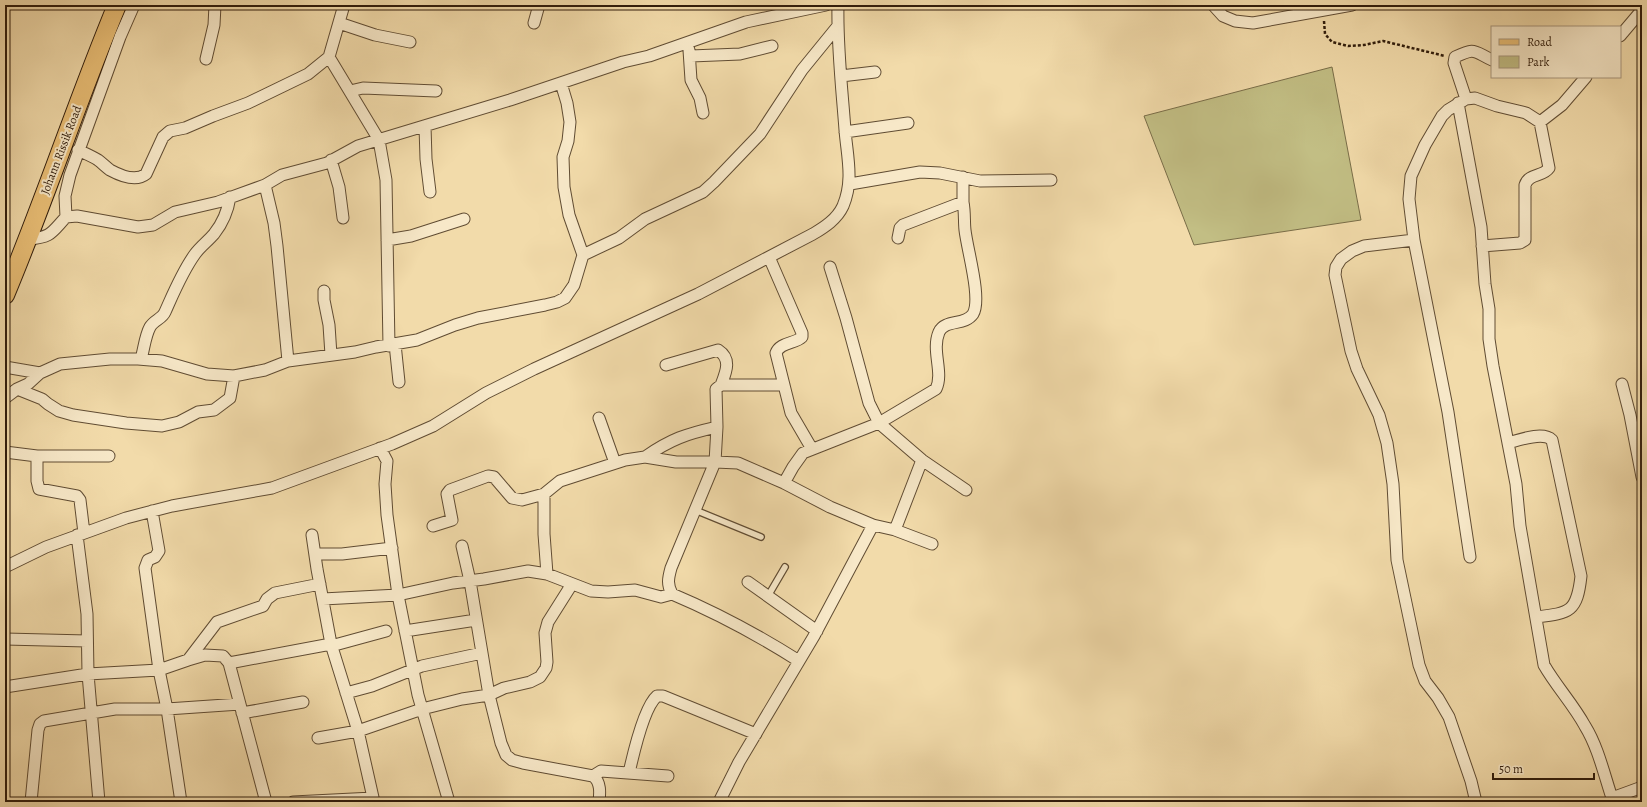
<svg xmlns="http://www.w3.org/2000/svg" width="1647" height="807" font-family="Alegreya,serif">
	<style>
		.green { fill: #c2be84; stroke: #796d48 }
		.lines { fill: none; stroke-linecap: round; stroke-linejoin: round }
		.lane-casing { stroke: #604c33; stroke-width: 8 }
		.street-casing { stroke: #604c33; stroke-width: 13 }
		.primary-casing { stroke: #301c0b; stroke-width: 20 }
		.path { stroke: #301c0b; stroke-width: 2.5; stroke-dasharray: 3 2; stroke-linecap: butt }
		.lane { stroke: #f7e8c8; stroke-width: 5.5 }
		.street { stroke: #f7e8c8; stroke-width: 11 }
		.primary { stroke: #e9be75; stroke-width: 18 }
		.labels { text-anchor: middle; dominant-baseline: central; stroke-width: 4; stroke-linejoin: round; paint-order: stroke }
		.street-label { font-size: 12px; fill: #301c0b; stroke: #f7e8c8 }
	</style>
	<rect width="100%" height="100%" fill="#f2dbaa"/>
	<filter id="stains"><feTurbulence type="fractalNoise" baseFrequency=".005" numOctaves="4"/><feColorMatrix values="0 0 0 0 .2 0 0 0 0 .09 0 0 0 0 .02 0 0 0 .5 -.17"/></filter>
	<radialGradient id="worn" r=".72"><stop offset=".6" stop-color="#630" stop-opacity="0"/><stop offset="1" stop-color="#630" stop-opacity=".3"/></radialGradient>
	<path class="green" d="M1332,67L1361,220L1194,245L1144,116Z"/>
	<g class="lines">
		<g class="lane-casing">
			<path id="lane" d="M695,510L761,537
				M768,596L785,567"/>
		</g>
		<g class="street-casing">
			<path id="street" d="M344,5L329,57L379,140L386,180L389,346
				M1213,5L1223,16L1235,21L1253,23L1352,5
				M339,23L375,35L410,42
				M534,23L539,5
				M1620,36L1642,10
				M689,50L691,80L700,98L703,113
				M691,56L740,54L772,46
				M206,59L214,25L215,5
				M841,76L875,72
				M350,91L363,88L436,91
				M1466,99L1454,63L1455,57C1476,47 1473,51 1492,60
				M1458,103L1481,227L1485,284L1489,309V339L1493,366L1516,484L1520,526L1544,665C1556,686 1573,704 1585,726C1598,747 1604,774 1612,798L1642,787
				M425,126L426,159L430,192
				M845,132L908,123
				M78,150C84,153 92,156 98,160C102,163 106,167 110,170C121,176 136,182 146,174L163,137L170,131L185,128L213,116L248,103L308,74L329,57
				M331,160L339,187L343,218
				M850,184L920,172L940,173L980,181L1051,180
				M265,185L274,223L277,246L288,361
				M66,217L65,196L70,175L120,37L134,5
				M898,238L900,228L903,225L963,202V177
				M29,239C52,237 51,233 66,217L77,216L138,227L153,225L175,212L218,202L265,185L282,175L327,163L358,146L510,100L623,62L649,56L746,22L826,5
				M387,240L411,236L464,219
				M1414,240L1409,199L1411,176L1425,145L1442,116L1448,110L1466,99L1475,98L1497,106L1526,113L1540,122L1562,105L1586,77
				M1482,246L1520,243L1525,240V185C1529,173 1543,177 1549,168L1540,122
				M583,255L619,238L645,219L703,192L714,182L760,134L802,70L837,27
				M769,257L802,333V337C795,344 780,342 776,353L791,413L812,449
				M830,267L846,318L869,403L879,423L922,460L966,490
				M324,291V300L329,325L331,355
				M395,344L399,382
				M141,359C144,349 145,336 150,327C154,320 162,319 165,312C174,292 182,272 195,254C200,247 208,241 214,234C222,224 228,210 230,197
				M666,365L718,350C732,359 726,372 721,385
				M5,367L40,373
				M1622,384L1630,415L1642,477
				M17,389L42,399L48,404L59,411L73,415L126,423L162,426L179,422L198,412L214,410L230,398L234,376
				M5,398L17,389L28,384L40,373L60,364L110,359H138L162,361L207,374L234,376L265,370L288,361L355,352L376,347L417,340L455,325L478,318L545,305L557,302L565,298L574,285L583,255L569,215L564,187L563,157L568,141L570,122L567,103L561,83
				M599,418L615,463
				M1508,443C1519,440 1543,431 1552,440L1581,576C1577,612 1570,613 1537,617
				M380,448L387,461L385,484L387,515L398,595L418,695L449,802
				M5,452L37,456H109
				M37,456V481L39,489L77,496L80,500L84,533
				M645,457C671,439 686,434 717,427
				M784,483L793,467L803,453L879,423L936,389C944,372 931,351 939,332C945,319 965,326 973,314C982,299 967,249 965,230C964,221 965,212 963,202
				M544,494V534L547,574
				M152,511L159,551L155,557L148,560L145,568L159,670L167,709L181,802
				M433,526L452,520L447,494L450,490L488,476L494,477L512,498L522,500L544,494L560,481L625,460L645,457L676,462H715L717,427L716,389L721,385H784
				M895,530L922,460
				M77,535L87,614L88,674L99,802
				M312,535L317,569L331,644L358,731L374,802
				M462,546L470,581L489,695L501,743L506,755L512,760L523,763L593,776C601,782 600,793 599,802
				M315,554H342L392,548
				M1470,557L1448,412L1414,240L1364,246L1352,251L1341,259L1336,267L1335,275L1351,351L1357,369L1379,415L1387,443L1393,484L1397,560L1419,665L1425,681L1438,698L1449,717L1471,781L1476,802
				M5,567L46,547L126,518L172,506L272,488L392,444L433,426L486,393L534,369L698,294L813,234C825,227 837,219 843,206C854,180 847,156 845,130C842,89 837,47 838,5
				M748,582L817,631
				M323,599L398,595L453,583L484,579L528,571L547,574L591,591L608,592L635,590L661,597L672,594
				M405,631L476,620
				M5,639L87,641
				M331,646L386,631
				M188,660L205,655L223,656L229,663L266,802
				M799,661C758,635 717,613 672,594C667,584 668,579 671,568L715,462L738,463L784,483L830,507L873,525L895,530L932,544
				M229,663L331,644
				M5,687L88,674L159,670L188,660L217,622L263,606L267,599L275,593L320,584
				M346,693L372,686L422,666L482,653
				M242,713L303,702
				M318,738L358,731L422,709L462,699L489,695L504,688L530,682L540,677L546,668L547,662L545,633L548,622L572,584
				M629,773C633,755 644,707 657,696H663L756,734
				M593,776L601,771L668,776
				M31,802L38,730L40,724L44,721L115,709H167L240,704
				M293,802L373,798
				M719,802L739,762L814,636L873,525"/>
		</g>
		<g class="primary-casing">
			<path id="primary" d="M5,295C45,200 77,101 117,5"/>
		</g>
		<path class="path" d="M1324,21L1325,34L1332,42L1348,46L1364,45L1383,41L1445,56"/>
		<use href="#lane" class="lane"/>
		<use href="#street" class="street"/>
		<use href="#primary" class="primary"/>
	</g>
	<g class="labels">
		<g class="street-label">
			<text transform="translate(61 150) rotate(-69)">Johann Rissik Road</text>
		</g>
	</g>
	<rect width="1647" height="807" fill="none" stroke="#f2dbaa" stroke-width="20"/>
	<rect x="6" y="6" width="1635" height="795" fill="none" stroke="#301c0b" stroke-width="2"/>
	<rect x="10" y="10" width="1627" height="787" fill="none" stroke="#301c0b"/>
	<rect x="1491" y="26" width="130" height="52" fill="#f7e8c8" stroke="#a7967c"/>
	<rect x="1499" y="39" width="20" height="6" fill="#e9be75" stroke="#a7967c"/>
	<text x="1527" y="46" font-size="12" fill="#301c0b">Road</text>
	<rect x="1499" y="56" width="20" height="12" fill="#c2be84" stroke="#a7967c"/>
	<text x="1527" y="66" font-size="12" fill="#301c0b">Park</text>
	<path d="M1493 773v6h101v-6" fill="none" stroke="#301c0b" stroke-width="2"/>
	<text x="1499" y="773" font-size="12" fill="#301c0b" stroke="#f7e8c8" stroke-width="3" paint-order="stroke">50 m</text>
	<rect width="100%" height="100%" filter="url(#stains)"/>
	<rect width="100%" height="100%" fill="url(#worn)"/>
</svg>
